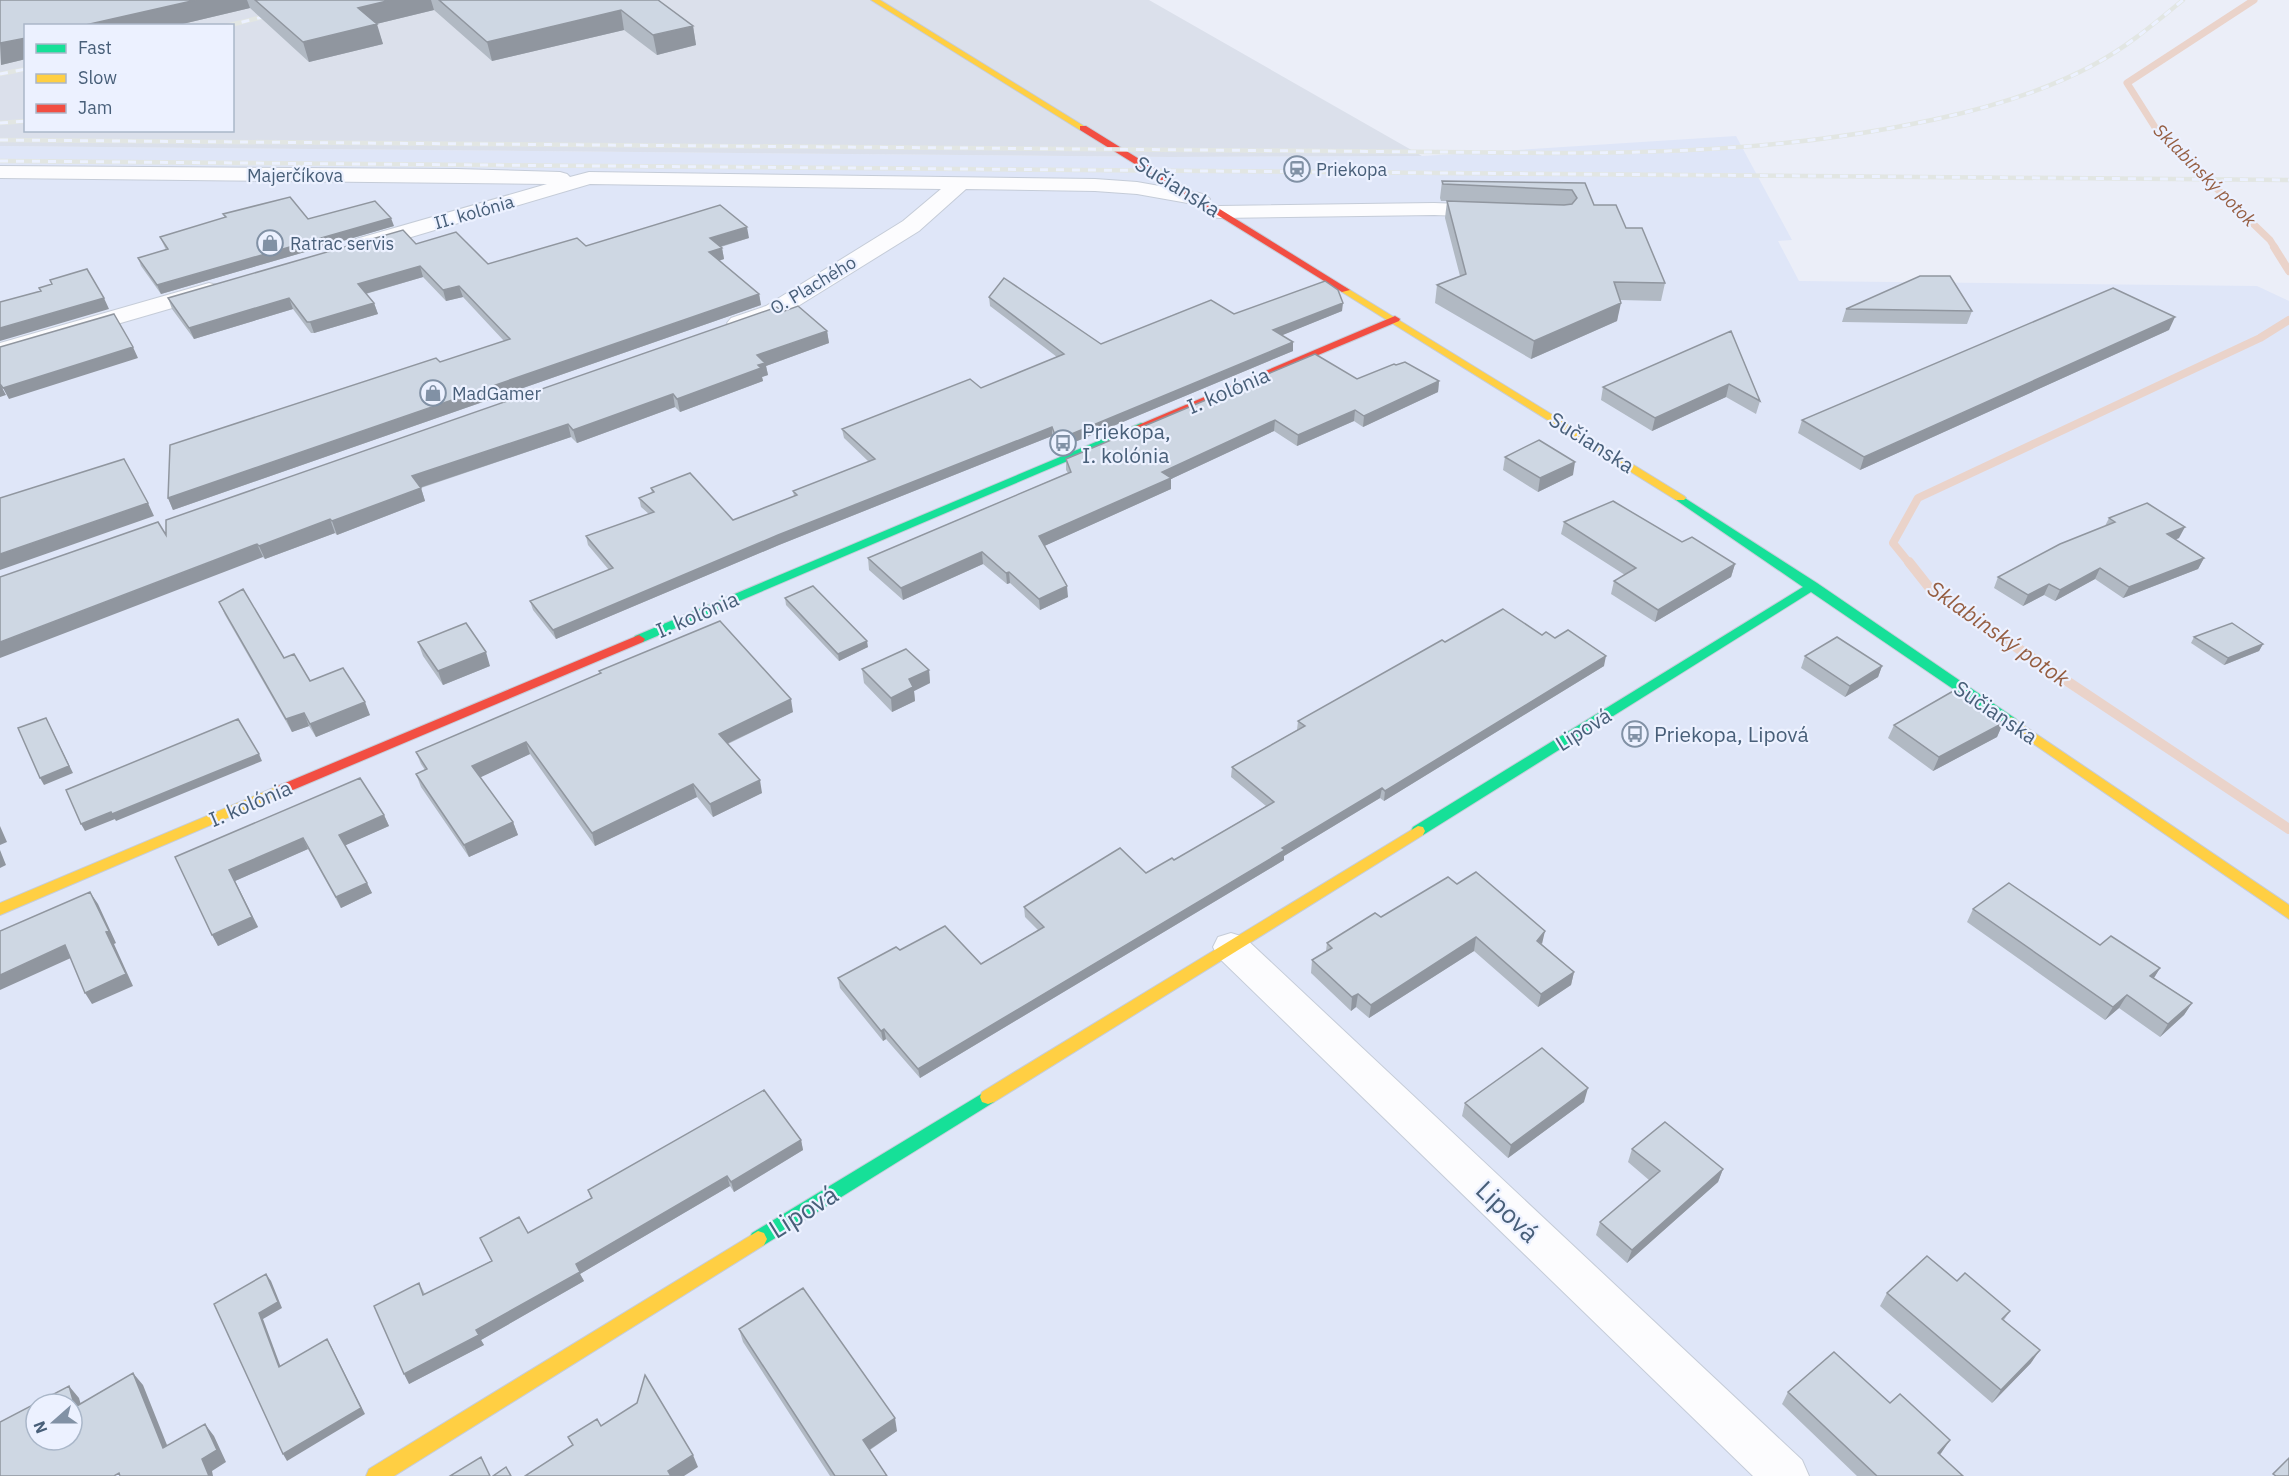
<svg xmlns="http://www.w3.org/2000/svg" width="2289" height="1476" font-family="'IBM Plex Sans',sans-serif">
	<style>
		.residential { fill: #dfe6f8; fill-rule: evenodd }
		.industrial { fill: #dbe0eb; fill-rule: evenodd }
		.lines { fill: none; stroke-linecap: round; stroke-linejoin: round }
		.stream-far2 { stroke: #ead3ca; stroke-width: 7 }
		.stream-far1 { stroke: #ead3ca; stroke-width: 8 }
		.stream { stroke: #ead3ca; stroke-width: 10 }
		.street-casing { stroke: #c5ccd8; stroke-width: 2 }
		.fast-casing { stroke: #c6cdd9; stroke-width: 2 }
		.slow-casing { stroke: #c6cdd9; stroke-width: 2 }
		.jam-casing { stroke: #c6cdd9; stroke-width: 2 }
		.street { fill: #fcfcfe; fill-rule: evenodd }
		.fast { fill: #16e098; fill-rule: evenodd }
		.slow { fill: #ffcf43; fill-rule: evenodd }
		.jam { fill: #f24e42; fill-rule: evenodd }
		.rail-casing { stroke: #e2e6e3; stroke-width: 4.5 }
		.rail { stroke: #ecf1ff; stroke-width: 3; stroke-dasharray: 8; stroke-linecap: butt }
		.wall { fill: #b1b9c3 }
		.shaded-wall { fill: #90969f }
		.building { fill: #ced7e3; stroke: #90969f; stroke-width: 1.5; fill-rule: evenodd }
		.labels { text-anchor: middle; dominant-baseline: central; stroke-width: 4.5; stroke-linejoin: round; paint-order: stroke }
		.far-poi-label { font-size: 18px; fill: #485f79; stroke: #ecf1ff; text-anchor: start }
		.far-street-label { font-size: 18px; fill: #485f79; stroke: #ecf1ff }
		.far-water-label { font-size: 18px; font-style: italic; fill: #955e42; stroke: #ecf1ff }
		.street-label { font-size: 21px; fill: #485f79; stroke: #ecf1ff }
		.poi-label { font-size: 21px; fill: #485f79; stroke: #ecf1ff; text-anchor: start }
		.water-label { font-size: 22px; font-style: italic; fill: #955e42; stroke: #ecf1ff }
		.near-street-label { font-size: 26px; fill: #485f79; stroke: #ecf1ff }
	</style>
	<rect width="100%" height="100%" fill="#ebeef8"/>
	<path class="residential" d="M1736,136L1792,240L1778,241L1799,281L2257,286L2289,301V1476H0V146L1170,157L1422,156ZM36,1404H72V1440H36Z"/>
	<path class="industrial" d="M0,0H1149L1422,156L1170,157L0,146ZM26,26H232V130H26Z"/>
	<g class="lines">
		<path class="stream-far2" d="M2254,0L2127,83L2158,132L2270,240L2275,248"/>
		<path class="stream-far1" d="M2274,247L2289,271
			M1910,564L1893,543L1918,498L2260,338L2289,320"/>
		<path class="stream" d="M1909,562L1932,591L2289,829"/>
		<g class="street-casing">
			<path id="street" d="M0,166L457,169L560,172L567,174L570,177L589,172L1095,179L1137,182L1199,193L1206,195L1210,199L1206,203L1199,205L1137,194L1095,191L966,189L919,231L782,316L739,330L731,328L727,323L731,318L766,306L903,221L941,189L590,184L364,251L356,249L353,244L356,239L547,184L0,178Z
				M1434,203L1489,205L1497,206L1500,211L1497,216L1489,217L1434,215L1220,218L1212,217L1209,212L1212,207L1220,206Z
				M209,283L217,285L220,290L217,295L0,358V343Z
				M1231,933L1244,937L1802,1460L1809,1476H1753L1218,957L1213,947L1218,937Z"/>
		</g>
		<g class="fast-casing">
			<path id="fast" d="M1141,423L1145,424V428L643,642H635L633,639L635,636Z
				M1680,495L1817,583L2016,719L2018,722L2016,725H2006L1811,592L1423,835H1413L1411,831L1413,827L1803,587L1676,500L1674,498Z
				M988,1090L994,1092L996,1097L994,1102L764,1245L758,1247L752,1245L749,1239L752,1233Z"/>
		</g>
		<g class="slow-casing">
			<path id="slow" d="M871,0H880L1087,128L1080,130Z
				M1345,287L1684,496L1686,498L1684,500H1676L1342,292L1340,290Z
				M2011,717L2289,905V919L2006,725L2004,722Z
				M283,784L288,786L290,789L288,792L0,915V903Z
				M1418,826L1423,827L1425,831L1423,835L994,1102L988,1104L982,1102L980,1097L982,1092Z
				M758,1231L764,1233L767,1239L764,1245L394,1476H366L369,1469Z"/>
		</g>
		<g class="jam-casing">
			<path id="jam" d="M1080,126H1086L1350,290L1342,292L1080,130Z
				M1395,316L1400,319L1399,321L1145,428H1137L1136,426Z
				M639,635L645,639L643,642L288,792H278L276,789L278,786Z"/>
		</g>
		<use href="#street" class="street"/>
		<use href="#fast" class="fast"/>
		<use href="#slow" class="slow"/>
		<use href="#jam" class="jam"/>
		<g class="rail-casing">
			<path id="rail" d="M226,26L275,14
				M0,74L26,69
				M0,123L26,121
				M0,140L1556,153C1682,153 1808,147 1932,120C1988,108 2044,92 2095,64C2127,47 2155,23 2183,0
				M0,161L2289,180"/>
		</g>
		<use href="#rail" class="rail"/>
	</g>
	<path class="wall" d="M0,0H658L693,26L696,45L657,55L624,30L492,61L434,10L376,24L383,44L309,62L250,8L174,26H26V59L1,65Z
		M1442,181L1585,183L1594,205L1626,228L1665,283L1661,301L1620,300L1617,321L1531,359L1435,303L1437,285L1460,276L1445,218L1447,201H1441L1440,198Z
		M223,214L308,219L394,226L161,294L141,266L138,258L166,250L160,237L225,218Z
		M749,238L721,247L722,248L724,259L719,261L759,294L761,305L173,510L168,498L440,362L504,341L463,297L446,301L423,277L366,294L374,303L378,314L314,333H311L293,309L194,339L172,309L168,298L416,244L488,264L586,246Z
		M989,297L1101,344L1234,314L1342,311L1282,335L1293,342V351L1058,449L1052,436L779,545L556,639L533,610L530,601L609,570L588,545L586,536L649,514L641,507L639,498L652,493L651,488L733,520L794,496L793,491L869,462L844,438L842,429L981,388L1057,357L990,306Z
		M1846,309L1972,311L1967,324L1842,322Z
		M782,312L827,331L829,343L766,366L768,375L762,377L763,381L680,412L675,407L577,443L571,437L421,488L425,501L337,535L335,533L265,559L263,557L166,535Z
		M2169,330L1860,470L1798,433L1802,420Z
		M1731,331L1760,401L1756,414L1726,397L1652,431L1601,400L1603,387Z
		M1396,365L1439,381L1438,392L1363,427L1354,421L1297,446L1274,431L1171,479V489L1044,546L1068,597L1040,610L1010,583L1007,584L983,564L903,600L869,570L868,558L1068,473L1066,470V459L1357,379Z
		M1505,457L1573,475L1538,492L1503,470Z
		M2109,518L2179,538L2175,540L2204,558L2198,569L2123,598L2095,579L2055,601L2044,595L2023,606L1994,588L1998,577L2105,526Z
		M1564,522L1682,542L1735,564L1731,577L1655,622L1611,594L1614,581L1625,575L1561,534Z
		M785,598L868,647L839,661L786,605Z
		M219,602L310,681L370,715L316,737L309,726L292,732L225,615Z
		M1542,635L1555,638L1604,666L1384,801L1380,798L1284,856V860L920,1078L886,1039L883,1041L840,988L838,978L900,950L981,964L1038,930L1025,917L1024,907L1146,873L1174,860L1266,806L1231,777L1232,767L1297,730L1298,721L1445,642Z
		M2194,637L2263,644L2259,651L2224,665L2191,643Z
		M418,642L490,666L443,685L423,656Z
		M1805,656L1882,666L1878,677L1845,697L1801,668Z
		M862,669L929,670L930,683L914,691L915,701L892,712L864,683Z
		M599,671L793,712L728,744L762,793L713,817L697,797L595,846L530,754L480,777L513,822L518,835L469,857L421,787L416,774L425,770L421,764L416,752L600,674Z
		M2003,723L1997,737L1933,771L1888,738L1894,725Z
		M384,815L389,826L345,845L367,883L372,893L341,908L308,849L235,881L258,927L218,946L175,857Z
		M1457,884L1542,944L1574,972L1571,985L1538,1007L1474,951L1369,1018L1356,1007L1351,1011L1311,973L1312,960L1326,951L1327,943L1381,917Z
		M1973,909L2100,945L2160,968L2154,978L2192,1003L2184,1015L2160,1037L2119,1008L2105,1020L1967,922Z
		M1584,1102L1508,1158L1462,1116L1465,1103Z
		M801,1140L803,1150L734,1192L730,1186L580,1274L584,1281L481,1340L484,1345L409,1384L419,1283L425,1294L491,1261L528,1233L591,1199L588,1190Z
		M1632,1149L1723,1169L1718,1182L1627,1263L1596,1235L1600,1222L1649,1180L1628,1162Z
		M1957,1281L2010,1311L2004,1320L2031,1363L1992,1403L1880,1306L1887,1293Z
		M739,1329L897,1431L870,1450L887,1476H830L743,1342Z
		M1788,1392L1890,1403L1950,1440L1940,1455L1963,1476H1857L1782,1404Z"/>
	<path class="shaded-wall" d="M196,0H247L250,8L174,26H81Z
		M391,0H431L434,10L364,27L358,8Z
		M621,10L624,30L492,61L487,42Z
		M377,24L383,44L309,62L303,42Z
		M693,26L696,45L657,55L653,35Z
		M26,38V59L1,65L0,43Z
		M391,218L394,226L161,294L157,285Z
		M747,227L749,238L712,249L710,238Z
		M722,248L724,259L711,263L709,252Z
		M420,266L423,277L361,295L358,284Z
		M459,286L463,297L446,301L443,290Z
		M759,294L761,305L173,510L168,498Z
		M104,298L109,309L0,341V328Z
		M289,298L293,309L194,339L189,328Z
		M374,303L378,314L314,333L310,322Z
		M1343,303L1342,311L1273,339V330Z
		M1621,303L1617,321L1531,359L1534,341Z
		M2175,317L2169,330L1860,470L1864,457Z
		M827,331L829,343L766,366L768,375L762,377L763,381L680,412L677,399L757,355Z
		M1293,342V351L1058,449L1057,440Z
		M133,347L138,358L9,399L3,388Z
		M1439,381L1438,392L1363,427L1364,416Z
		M0,384L6,395L0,397Z
		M1729,384L1726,397L1652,431L1655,418Z
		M673,394L675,407L577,443L573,430Z
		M1355,410L1354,421L1297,446L1298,435Z
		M1275,420L1274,431L1171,479V489L1040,548L1039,536L1162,472Z
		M568,424L571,437L416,489L412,476Z
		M1052,427V436L779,545L556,639L553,630L778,535Z
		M1575,462L1573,475L1538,492L1540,478Z
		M421,488L425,501L337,535L332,521Z
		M148,503L154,516L0,570V554Z
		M330,519L335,533L265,559L259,546Z
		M2185,527L2179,538L2161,545L2167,534Z
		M257,544L263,557L0,658V642Z
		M982,552L983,564L903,600L901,588Z
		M2204,558L2198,569L2123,598L2129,587Z
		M1735,564L1731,577L1655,622L1658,610Z
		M2100,568L2095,579L2055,601L2060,590Z
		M1009,572L1010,583L1007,584L1006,573Z
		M2049,584L2044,595L2023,606L2028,595Z
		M1067,586L1068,597L1040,610L1039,599Z
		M867,641L868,647L839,661L838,654Z
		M2263,644L2259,651L2224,665L2228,658Z
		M486,652L490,666L443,685L438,671Z
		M1606,656L1604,666L1384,801L1385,791Z
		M1882,666L1878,677L1845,697L1850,686Z
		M929,670L930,683L914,691L915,701L892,712L891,698L909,679Z
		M791,699L793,712L722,746L719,734Z
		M365,702L370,715L316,737L310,724Z
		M304,713L309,726L292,732L286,719Z
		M46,718L73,773L44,785L40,778Z
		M2003,723L1997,737L1933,771L1939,757Z
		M526,742L530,754L477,779L472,766Z
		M259,754L262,761L116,821L112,814Z
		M760,780L762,793L713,817L710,804Z
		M693,784L697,797L595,846L592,833Z
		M1382,788L1380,798L1284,856V860L920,1078L918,1069Z
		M111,812L115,819L85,831L81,824Z
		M384,815L389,826L344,846L339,835Z
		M513,822L518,835L469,857L464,845Z
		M0,826L7,842L0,845Z
		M303,838L308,849L235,881L258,927L218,946L212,935L229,870Z
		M0,850L6,865L0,868Z
		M367,883L372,893L341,908L336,897Z
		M90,892L98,904L116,943L114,944L133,986L92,1004L85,993L106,932Z
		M1545,931L1542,944L1537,941Z
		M1476,937L1474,951L1369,1018L1371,1005Z
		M65,945L73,957L0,990V975Z
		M2160,968L2152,981L2150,976Z
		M1574,972L1571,985L1538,1007L1541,994Z
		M1358,994L1356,1007L1351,1011L1352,997Z
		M2127,995L2119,1008L2105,1020L2113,1007Z
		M2192,1003L2184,1015L2160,1037L2168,1024Z
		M884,1029L886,1039L883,1041L881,1031Z
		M1588,1088L1584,1102L1508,1158L1511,1145Z
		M801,1140L803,1150L734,1192L731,1182Z
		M1723,1169L1718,1182L1627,1263L1632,1250Z
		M727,1176L730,1186L580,1274L584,1281L481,1340L484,1345L409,1384L404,1374L476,1330L576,1264Z
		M266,1274L271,1281L282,1308L263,1319L283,1373L279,1367L259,1313Z
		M327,1339L331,1346L365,1414L287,1461L283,1454Z
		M2040,1350L2031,1363L1992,1403L2001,1390Z
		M133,1373L143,1385L173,1460L163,1448Z
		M69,1386L79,1398L85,1419L75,1407Z
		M895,1418L897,1431L866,1452L863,1440Z
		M205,1424L214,1436L226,1462L212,1471L213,1476H209L202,1459Z
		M1950,1440L1941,1453L1929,1465L1938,1453Z
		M693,1455L698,1467L684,1476H670L668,1471Z"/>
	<path class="building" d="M0,0H196L81,26H26V38L0,43Z
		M255,0H391L358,8L377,24L303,42Z
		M439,0H658L693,26L653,35L621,10L487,42Z
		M1442,181L1585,183L1594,205H1616L1626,228H1642L1665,283L1614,282L1621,303L1534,341L1437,285L1466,274L1447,201L1564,205L1572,204L1577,198L1572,190L1443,184Z
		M290,197L308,219L375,201L391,218L157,285L138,258L168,249L160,237L226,217L223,214Z
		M720,205L747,227L710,238L722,248L709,252L759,294L168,498L170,445L436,358L440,362L510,339L459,286L443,290L420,266L358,284L374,303L310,322H307L289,298L189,328L168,298L403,230L416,244L456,232L488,264L577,238L586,246Z
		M87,269L104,298L0,328V302L41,291L39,288L52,284L50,280Z
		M1920,276H1950L1972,311L1846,309Z
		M1004,278L1101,344L1211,300L1234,314L1325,281L1338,290L1343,303L1273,330L1293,342L1057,440L1052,427L778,535L553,630L530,601L613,568L586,536L654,512L639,498L654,492L651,488L690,473L733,520L797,495L793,491L875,459L842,429L970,379L981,388L1064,354L989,297Z
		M2113,288L2175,317L1864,457L1802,420Z
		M798,306L827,331L757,355L765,363L758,365L761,368L677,399L673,394L573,430L568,424L412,476L421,488L332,521L330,519L259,546L257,544L0,642V577L158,522L166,535V520L777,307L782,312Z
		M114,314L133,347L3,388L0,384V347Z
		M1731,331L1760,401L1729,384L1655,418L1603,387Z
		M1315,354L1357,379L1394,364L1396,365L1405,362L1439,381L1364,416L1355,410L1298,435L1275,420L1162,472L1171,478L1039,536L1067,586L1039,599L1009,572L1006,573L982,552L901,588L868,558L1071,472L1066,459Z
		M1539,440L1575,462L1540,478L1505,457Z
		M124,459L148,503L0,554V498Z
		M1613,501L1682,542L1692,537L1735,564L1658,610L1614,581L1636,568L1564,522Z
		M2147,503L2185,527L2167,534L2204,558L2129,587L2100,568L2060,590L2049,584L2028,595L1998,577L2060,544L2115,522L2109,518Z
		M813,586L867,641L838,654L785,598Z
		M243,589L284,658L294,654L310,681L343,668L365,702L310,724L304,713L286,719L219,602Z
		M1503,609L1542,635L1546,632L1555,638L1568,630L1606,656L1385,791L1382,788L1282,848L1285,850L918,1069L884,1029L881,1031L838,978L896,947L900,950L945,926L981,964L1044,927L1024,907L1120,848L1146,873L1172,858L1174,860L1274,802L1232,767L1305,726L1298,721L1442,640L1445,642Z
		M720,621L791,699L719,734L760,780L710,804L693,784L592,833L526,742L472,766L513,822L464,845L416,774L427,769L416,752L601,673L599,671Z
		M466,623L486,652L438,671L418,642Z
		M2232,623L2263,644L2228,658L2194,637Z
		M1837,637L1882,666L1850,686L1805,656Z
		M906,649L929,670L909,679L913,687L891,698L862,669Z
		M1955,690L2003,723L1939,757L1894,725Z
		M46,718L69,766L40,778L18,728Z
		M238,719L259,754L112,814L111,812L81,824L66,790Z
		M360,778L384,815L339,835L367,883L336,897L303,838L229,870L252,917L212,935L175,857Z
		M1476,872L1545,931L1537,941L1574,972L1541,994L1476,937L1371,1005L1358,994L1352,997L1312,960L1332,948L1327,943L1375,913L1381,917L1448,877L1457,884Z
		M2009,883L2100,945L2111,936L2160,968L2150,976L2192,1003L2168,1024L2127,995L2113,1007L1973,909Z
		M90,892L109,931L106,932L126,974L85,993L65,945L0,975V931Z
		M1542,1048L1588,1088L1511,1145L1465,1103Z
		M764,1090L801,1140L731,1182L727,1176L576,1264L580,1272L476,1330L479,1335L404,1374L374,1306L419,1283L423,1295L492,1261L480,1238L519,1217L528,1233L592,1198L588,1190Z
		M1665,1122L1723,1169L1632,1250L1600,1222L1660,1171L1632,1149Z
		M1927,1256L1957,1281L1965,1273L2010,1311L2002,1319L2040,1350L2001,1390L1887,1293Z
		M266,1274L278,1302L259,1313L279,1367L327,1339L361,1408L283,1454L214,1304Z
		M803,1288L895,1418L863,1440L887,1476H835L739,1329Z
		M1834,1352L1890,1403L1900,1394L1950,1440L1938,1453L1963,1476H1877L1788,1392Z
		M133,1373L163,1448L205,1424L217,1450L202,1459L209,1476H120L119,1473L114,1476H0V1422L69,1386L75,1407ZM36,1404H72V1440H36Z
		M645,1375L693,1455L668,1471L671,1476H525L573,1445L568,1437L597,1419L601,1426L637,1403Z
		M481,1457L490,1476H450Z
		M2289,1458V1476H2276L2273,1474Z
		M506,1467L511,1476H493Z"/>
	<defs>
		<g id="station-ring" transform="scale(1.35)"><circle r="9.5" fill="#ecf1ff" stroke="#8191a5" stroke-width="1.5"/><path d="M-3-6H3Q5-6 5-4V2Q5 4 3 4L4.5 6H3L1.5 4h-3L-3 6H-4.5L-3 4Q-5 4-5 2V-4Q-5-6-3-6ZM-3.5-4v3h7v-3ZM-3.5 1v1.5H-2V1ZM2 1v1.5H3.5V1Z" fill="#8191a5"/></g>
		<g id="shop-ring" transform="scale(1.35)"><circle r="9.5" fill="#ecf1ff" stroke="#8191a5" stroke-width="1.5"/><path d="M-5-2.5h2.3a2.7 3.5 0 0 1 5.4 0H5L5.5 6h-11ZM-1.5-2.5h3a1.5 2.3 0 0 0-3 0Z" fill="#8191a5"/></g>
		<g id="bus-ring" transform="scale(1.35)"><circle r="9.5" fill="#ecf1ff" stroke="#8191a5" stroke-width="1.5"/><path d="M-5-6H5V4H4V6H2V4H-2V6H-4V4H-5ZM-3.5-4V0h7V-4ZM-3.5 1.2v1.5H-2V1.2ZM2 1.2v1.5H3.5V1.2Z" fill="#8191a5"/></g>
	</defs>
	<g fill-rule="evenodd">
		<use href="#station-ring" x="1297" y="169"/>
		<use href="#shop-ring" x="270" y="243"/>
		<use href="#shop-ring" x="433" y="393"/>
		<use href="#bus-ring" x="1063" y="443"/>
		<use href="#bus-ring" x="1635" y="734"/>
	</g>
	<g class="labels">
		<g class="far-poi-label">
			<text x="1316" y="169">Priekopa</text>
			<text x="290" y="243">Ratrac servis</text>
			<text x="452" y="393">MadGamer</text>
		</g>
		<g class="far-street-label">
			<text x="295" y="175">Majerčíkova</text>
			<text transform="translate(474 212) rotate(-16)">II. kolónia</text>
			<text transform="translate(813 285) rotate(-31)">O. Plachého</text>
		</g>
		<g class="far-water-label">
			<text transform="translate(2205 175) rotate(45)">Sklabinský potok</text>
		</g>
		<g class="street-label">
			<text transform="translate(1178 186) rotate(32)">Sučianska</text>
			<text transform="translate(1228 390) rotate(-23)">I. kolónia</text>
			<text transform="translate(1592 442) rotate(32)">Sučianska</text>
			<text transform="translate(697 614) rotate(-23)">I. kolónia</text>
			<text transform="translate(1996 712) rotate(34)">Sučianska</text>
			<text transform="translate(1583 729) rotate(-32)">Lipová</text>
			<text transform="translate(250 803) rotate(-23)">I. kolónia</text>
		</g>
		<g class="poi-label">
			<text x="1082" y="431">Priekopa,<tspan x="1082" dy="24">I. kolónia</tspan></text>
			<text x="1654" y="734">Priekopa, Lipová</text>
		</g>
		<g class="water-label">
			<text transform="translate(1999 633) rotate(35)">Sklabinský potok</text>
		</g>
		<g class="near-street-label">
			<text transform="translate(803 1211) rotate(-32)">Lipová</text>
			<text transform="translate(1508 1211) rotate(44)">Lipová</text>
		</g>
	</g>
	<rect x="24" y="24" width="210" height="108" fill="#ecf1ff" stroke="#aab7c9" stroke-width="1.5"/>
	<rect x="36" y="44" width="30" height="9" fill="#16e098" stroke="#aab7c9" stroke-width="1.5"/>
	<text x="78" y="54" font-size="18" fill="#485f79">Fast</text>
	<rect x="36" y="74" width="30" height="9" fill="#ffcf43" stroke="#aab7c9" stroke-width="1.5"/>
	<text x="78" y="84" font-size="18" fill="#485f79">Slow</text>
	<rect x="36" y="104" width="30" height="9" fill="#f24e42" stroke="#aab7c9" stroke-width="1.5"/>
	<text x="78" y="114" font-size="18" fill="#485f79">Jam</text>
	<g transform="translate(54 1422) rotate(249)"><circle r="28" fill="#ecf1ff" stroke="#aab7c9" stroke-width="1.5"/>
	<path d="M0-4.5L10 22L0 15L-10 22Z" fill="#8191a5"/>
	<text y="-9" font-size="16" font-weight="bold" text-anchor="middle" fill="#485f79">N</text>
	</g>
</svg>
